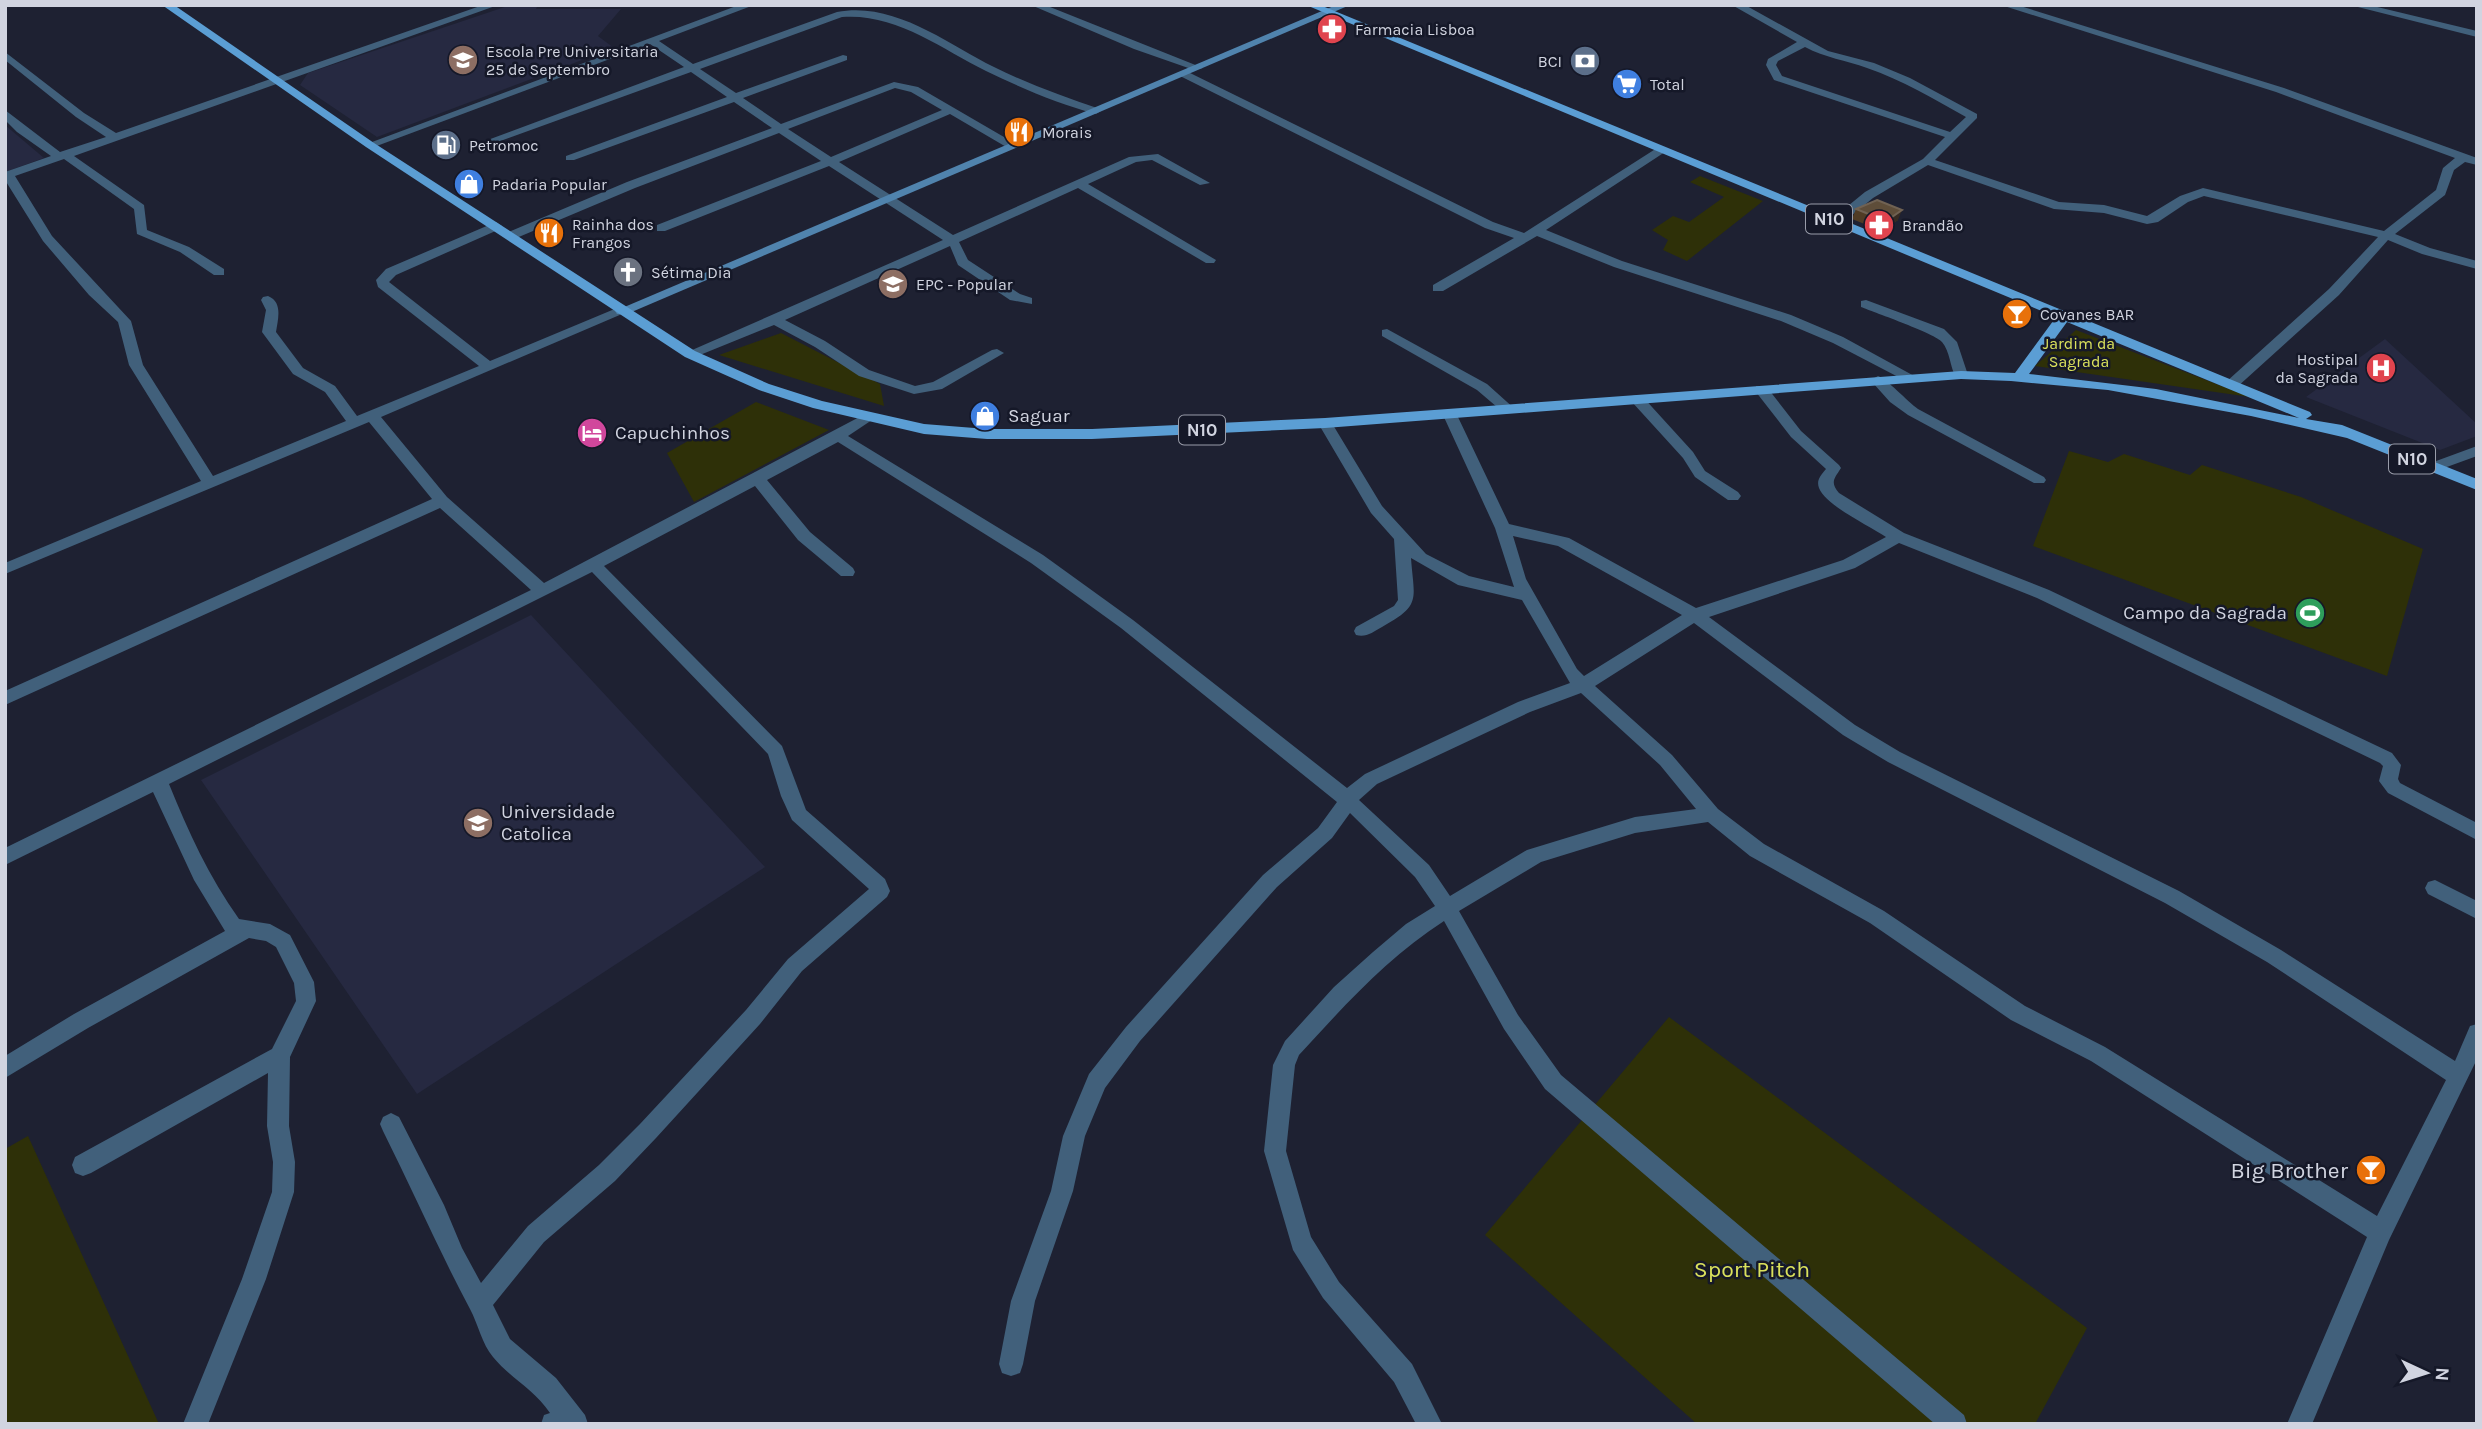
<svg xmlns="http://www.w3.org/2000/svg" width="2482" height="1429" font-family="Karla,sans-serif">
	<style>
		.built { fill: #262941 }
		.green { fill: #2e3008 }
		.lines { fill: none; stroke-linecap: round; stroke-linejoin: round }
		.street { fill: #41607b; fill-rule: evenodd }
		.secondary { fill: #5083ad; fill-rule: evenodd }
		.primary { fill: #5b9ed4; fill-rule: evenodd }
		.wall { fill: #503c25 }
		.shaded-wall { fill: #362b22 }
		.building { fill: #5e4d39; stroke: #706253; stroke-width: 2 }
		.labels { text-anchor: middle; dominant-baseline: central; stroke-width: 5; stroke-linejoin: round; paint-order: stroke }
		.far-poi-label { font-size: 16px; fill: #d1d4e0; stroke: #151828; text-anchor: start }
		.far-park-label { font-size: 16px; fill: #dae15c; stroke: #151828 }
		.shield { fill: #151828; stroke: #999ca9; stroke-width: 2 }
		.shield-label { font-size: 18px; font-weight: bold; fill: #d1d4e0 }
		.poi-label { font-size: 19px; fill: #d1d4e0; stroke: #151828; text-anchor: start }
		.near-poi-label { font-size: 23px; fill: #d1d4e0; stroke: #151828; text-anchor: end }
		.near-park-label { font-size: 23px; fill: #dae15c; stroke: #151828 }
	</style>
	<rect width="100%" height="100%" fill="#1e2132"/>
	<path class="built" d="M511,5H538L536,9H621L598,36L614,48L377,137L300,85L308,73Z
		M5,125L44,158L5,172Z
		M2385,339L2477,424V436L2440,450L2306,397Z
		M531,615L765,867L417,1094L201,780Z"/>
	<path class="green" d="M1700,176L1763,201L1687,261L1663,250L1668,240L1652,230L1673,216L1689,222L1724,197L1690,182Z
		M2076,330L2250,397L2035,366Z
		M781,333L880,384L884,406L719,355Z
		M756,402L829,430L694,502L667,453Z
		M2069,451L2108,462L2124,454L2190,475L2202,465L2301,497L2423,549L2387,676L2033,546Z
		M1669,1017L2087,1328L2035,1424H1697L1485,1235Z
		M28,1136L159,1424H5V1149Z"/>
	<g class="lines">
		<path class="street" d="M483,5H498L74,156L144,205L147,230L189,247L224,269V275H214L180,252L137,234L134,209L64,159L15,176L52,236L131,321L143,365L213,476L346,421L325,392L293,374L262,332L266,310L261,300L263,297L268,296C283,302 278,319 276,332L303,368L335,386L357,416L479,366L378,287L376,280L386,269L496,222L502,226L500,229L396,275L389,282L490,361L617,308H627L629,311L381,417L447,497L544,583L867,413L874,417L872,420L848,436L1043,555L1133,620L1347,788L1365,774L1518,702L1570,683L1522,600L1458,585L1411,558C1414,600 1422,605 1382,627C1373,632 1366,638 1356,635L1354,631L1356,627L1394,606L1398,600L1394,539L1371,513L1318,423L1320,420H1330L1382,506L1426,554L1469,576L1514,587L1495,528L1443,415L1450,411L1457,415L1509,524L1569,538L1696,608L1843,560L1886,537C1870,526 1826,506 1819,488C1816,480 1821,475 1826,469L1791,437L1756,392V386H1766L1801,431L1839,465L1841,468C1834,479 1830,482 1839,493L1904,533L2049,590L2392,753L2401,765L2398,779L2400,783L2477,823V840L2388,793L2379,781L2383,766L2380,763L2037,598L1899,543L1855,568L1709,617L1855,725L1900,752L2179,891L2281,950L2455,1061L2470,1026L2477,1024V1059L2389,1240L2312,1424H2287L2367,1237L2091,1061L2011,1020L1870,923L1750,856L1708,822L1635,833L1541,862L1459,911L1518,1015L1561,1075L1964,1415L1967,1424H1935L1545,1089L1504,1029L1444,921C1388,957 1344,1006 1299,1055L1295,1065L1286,1151L1311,1237L1339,1282L1412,1364L1442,1424H1416L1394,1382L1323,1298L1293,1250L1264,1151L1273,1065L1285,1041L1334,987L1373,952L1406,924L1435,906L1415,877L1350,813L1332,838L1277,887L1140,1041L1105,1088L1085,1136L1073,1191L1035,1301L1023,1364L1020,1373L1011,1376L1002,1373L999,1364L1011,1301L1051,1191L1063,1136L1089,1074L1126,1027L1263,875L1318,828L1337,802L1121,628L1031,563L838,442L767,480L810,532L853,568L855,572L853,576H841L798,540L755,486L604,566L782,746L806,810L885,879L890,891L887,897L802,971L760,1024L656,1138L615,1181L544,1242L493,1305L510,1339L556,1378L585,1415L588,1424H541L544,1415L550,1413C534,1389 510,1378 493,1357C482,1344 478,1324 470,1309C439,1251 413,1191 383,1131L380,1124L383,1117L391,1113L399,1117L444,1205L462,1248L481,1283L528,1226L599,1165L640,1124L746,1010L788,959L869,889L792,820L781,796L768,754L592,572L169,784C188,831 209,877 239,919L270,924L290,935L314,982L316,1001L290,1057L289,1126L295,1162L294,1192L266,1279L208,1424H183L242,1279L272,1192L273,1162L267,1126L268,1073L91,1173L83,1176L75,1173L72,1165L75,1157L272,1049L296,1001L294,983L276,947L266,941L249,938L88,1028L5,1078V1056L74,1014L225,931L194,880L153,792L5,865V848L531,590L440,508L5,705V691L432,499L369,422L5,574V563L201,481L129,365L118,322L89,295L43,241L5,180V172L51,156L17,132L5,120V110L60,152L106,137L76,117L5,60V52L84,113L116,133ZM1513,536L1558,546L1682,615L1584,676L1577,669L1526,579ZM1694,623L1843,735L1888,762L2165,903L2267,962L2446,1080L2377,1216L2105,1047L2025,1006L1884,911L1764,844L1718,809L1672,755L1595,686ZM1581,693L1660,765L1696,809L1635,817L1527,850L1450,896L1429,865L1359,800L1377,784L1530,712Z
			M739,5H754L659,41L693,64L837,12C894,1 946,43 994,67C1028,84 1064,97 1100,109L1101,111L1096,114C1059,104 1021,88 986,71C940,48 896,13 842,17L700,69L736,93L843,55L847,56V60L743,98L781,124L894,82L918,87L1016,144V148H1008L950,114L839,162L953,235L1129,157L1158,154L1210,183L1200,185L1152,160L1136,162L1088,184L1216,260L1214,263H1206L1078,188L959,242L968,260L1020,294L1032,298V304L1010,300L958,265L950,246L785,320L825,341L869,370L915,386L933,382L992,350L997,349L1004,353L942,389L914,394L859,376L815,347L774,325L695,357L690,358L683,354L943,240L829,166L665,231H657V225L821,161L779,133L635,188L514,239H506V233L627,182L772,128L734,102L574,160H566V156L727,97L691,72L495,143L485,141L684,67L650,44L374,147L364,145ZM895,88L911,92L942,110L831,157L788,129Z
			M1031,5H1045L1203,68L1194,70L1134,49Z
			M1732,5H1745L1828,51L1874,63L1910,78L1977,114V118L1935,160L2059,202L2104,205L2147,216L2180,196L2203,188L2384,231L2436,190L2443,168L2455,158L2276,92L2001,5H2017L2284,88L2477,158V165L2465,162L2454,170L2445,195L2395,234L2430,248L2477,261V269L2422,254L2388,240L2339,295L2236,388H2226V382L2329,289L2378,237L2204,196L2188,202L2158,222L2147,224L2104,213L2054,209L1928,165L1873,198L1840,225H1832V219L1865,192L1923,159L1945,137L1774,80L1766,65L1768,59L1797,42ZM1805,47C1825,58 1846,60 1867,68C1902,80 1934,99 1966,117L1950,132L1782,76L1776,65L1778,61Z
			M2350,5H2369L2477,31V37Z
			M1180,72H1188L1493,222L1524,233L1657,148H1665V152L1546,230L1622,261L1791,315L1843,337L1916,377L1909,381L1904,380L1833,343L1781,321L1614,267L1537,236L1443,291H1433V285L1514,238L1485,228L1180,76Z
			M1866,300L1944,329L1957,342L1968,375L1966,378H1956C1950,367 1950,351 1942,342C1936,334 1876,313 1861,307V301Z
			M1387,329L1487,384L1516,410L1514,413H1504L1477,390L1382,336V330Z
			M1878,376C1887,379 1907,401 1918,409L2044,477L2046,480L2044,483H2034L1908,415L1890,402L1873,383L1871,380Z
			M1637,395L1642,396L1693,452L1705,471L1738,492L1741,496L1738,500H1728L1695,477L1683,458L1632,402V396Z
			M2477,446V456L2433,472L2426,467L2428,464Z
			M2435,880L2477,901V919L2428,894L2425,888L2428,882Z"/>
		<path class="secondary" d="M1336,5H1350L627,314H617L615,311Z"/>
		<path class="primary" d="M162,5H174L374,143L695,351L769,384L822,401L924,424L987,429H1092L1325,418L1961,371L2015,373L2056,317L1306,5H1320L2310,412L2312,415L2306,419L2342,425L2477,479V490L2347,438L2251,416L2108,390L2011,381L1961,379L1325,428L1092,439H987L924,434L813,408L759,390L685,357L366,147ZM2067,322L2299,418L2156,389L2029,374Z"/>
	</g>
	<path class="wall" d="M1856,209L1898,220L1882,231L1852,219Z"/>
	<path class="shaded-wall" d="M1902,210L1898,220L1882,231L1886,221Z"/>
	<path class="building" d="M1877,200L1902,210L1886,221L1856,209Z"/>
	<defs>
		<g id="pharmacy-disc" transform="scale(1.575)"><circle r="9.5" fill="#e0444e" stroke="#151828"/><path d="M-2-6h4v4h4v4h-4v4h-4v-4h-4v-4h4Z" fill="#fff"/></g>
		<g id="school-disc" transform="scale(1.575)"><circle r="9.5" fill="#8d6e63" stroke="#151828"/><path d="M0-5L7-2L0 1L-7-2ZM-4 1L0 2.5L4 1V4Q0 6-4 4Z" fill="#fff"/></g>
		<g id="bank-disc" transform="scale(1.575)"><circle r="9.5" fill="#5c6f8a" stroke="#151828"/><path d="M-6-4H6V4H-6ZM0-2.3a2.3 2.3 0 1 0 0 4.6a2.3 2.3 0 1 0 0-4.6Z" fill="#fff"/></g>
		<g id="supermarket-disc" transform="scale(1.575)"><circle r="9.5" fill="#3f7fe0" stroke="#151828"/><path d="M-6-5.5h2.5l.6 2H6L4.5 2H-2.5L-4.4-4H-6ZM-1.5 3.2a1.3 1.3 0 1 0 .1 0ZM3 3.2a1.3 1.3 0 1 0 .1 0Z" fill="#fff"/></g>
		<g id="restaurant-disc" transform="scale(1.575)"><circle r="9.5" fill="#e8710a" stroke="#151828"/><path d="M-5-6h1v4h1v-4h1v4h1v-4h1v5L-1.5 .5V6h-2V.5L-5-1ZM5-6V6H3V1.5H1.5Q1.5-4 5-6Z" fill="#fff"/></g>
		<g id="fuel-disc" transform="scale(1.575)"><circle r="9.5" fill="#5c6f8a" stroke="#151828"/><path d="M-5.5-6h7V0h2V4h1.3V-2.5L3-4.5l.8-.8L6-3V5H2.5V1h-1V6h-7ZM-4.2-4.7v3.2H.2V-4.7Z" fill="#fff"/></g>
		<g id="shop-disc" transform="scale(1.575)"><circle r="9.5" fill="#3f7fe0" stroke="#151828"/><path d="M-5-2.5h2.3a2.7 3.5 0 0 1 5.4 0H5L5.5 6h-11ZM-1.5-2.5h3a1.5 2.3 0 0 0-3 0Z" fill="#fff"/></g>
		<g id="church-disc" transform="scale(1.575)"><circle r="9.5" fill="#6b7280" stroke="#151828"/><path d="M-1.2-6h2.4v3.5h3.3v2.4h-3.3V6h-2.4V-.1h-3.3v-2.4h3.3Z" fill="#fff"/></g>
		<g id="bar-disc" transform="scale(1.575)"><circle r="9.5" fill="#e8710a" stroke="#151828"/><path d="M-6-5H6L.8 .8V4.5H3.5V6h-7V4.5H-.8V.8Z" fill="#fff"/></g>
		<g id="hospital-disc" transform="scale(1.575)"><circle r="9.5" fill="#e0444e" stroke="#151828"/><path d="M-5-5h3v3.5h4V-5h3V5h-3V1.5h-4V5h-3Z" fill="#fff"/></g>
		<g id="hotel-disc" transform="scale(1.575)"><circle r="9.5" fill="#d1479c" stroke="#151828"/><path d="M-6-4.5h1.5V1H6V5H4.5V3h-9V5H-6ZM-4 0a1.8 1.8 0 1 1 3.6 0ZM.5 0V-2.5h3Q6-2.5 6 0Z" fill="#fff"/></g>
		<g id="stadium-disc" transform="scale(1.575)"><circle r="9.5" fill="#2e9e5b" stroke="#151828"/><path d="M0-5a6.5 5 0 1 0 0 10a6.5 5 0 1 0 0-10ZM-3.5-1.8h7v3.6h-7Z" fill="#fff"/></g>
	</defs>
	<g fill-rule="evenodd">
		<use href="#pharmacy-disc" x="1332" y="29"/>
		<use href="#school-disc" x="463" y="60"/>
		<use href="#bank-disc" x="1585" y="61"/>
		<use href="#supermarket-disc" x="1627" y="84"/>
		<use href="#restaurant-disc" x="1019" y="132"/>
		<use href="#fuel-disc" x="446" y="145"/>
		<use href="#shop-disc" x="469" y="184"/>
		<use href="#pharmacy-disc" x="1879" y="225"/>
		<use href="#restaurant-disc" x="549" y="233"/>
		<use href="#church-disc" x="628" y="272"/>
		<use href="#school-disc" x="893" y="284"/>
		<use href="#bar-disc" x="2017" y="314"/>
		<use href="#hospital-disc" x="2381" y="368"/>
		<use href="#shop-disc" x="985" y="416"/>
		<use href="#hotel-disc" x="592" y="433"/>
		<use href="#stadium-disc" x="2310" y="613"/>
		<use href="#school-disc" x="478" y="823"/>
		<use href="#bar-disc" x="2371" y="1170"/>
	</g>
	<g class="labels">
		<g class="far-poi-label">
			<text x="1355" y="29">Farmacia Lisboa</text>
			<text x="486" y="51">Escola Pre Universitaria<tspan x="486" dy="18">25 de Septembro</tspan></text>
			<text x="1562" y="61" text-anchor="end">BCI</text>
			<text x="1650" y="84">Total</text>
			<text x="1042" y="132">Morais</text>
			<text x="469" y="145">Petromoc</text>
			<text x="492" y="184">Padaria Popular</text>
			<text x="572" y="224">Rainha dos<tspan x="572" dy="18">Frangos</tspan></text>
			<text x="1902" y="225">Brandão</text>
			<text x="651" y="272">Sétima Dia</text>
			<text x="916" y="284">EPC - Popular</text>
			<text x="2040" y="314">Covanes BAR</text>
			<text x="2358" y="359" text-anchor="end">Hostipal<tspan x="2358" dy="18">da Sagrada</tspan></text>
		</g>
		<g class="far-park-label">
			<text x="2079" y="343">Jardim da<tspan x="2079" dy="18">Sagrada</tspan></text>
		</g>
		<g class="shield">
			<rect x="1806" y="204.5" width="46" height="29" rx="5"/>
			<rect x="1179" y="415.5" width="46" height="29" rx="5"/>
			<rect x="2389" y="444.5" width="46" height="29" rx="5"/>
		</g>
		<g class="shield-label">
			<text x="1829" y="219">N10</text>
			<text x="1202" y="430">N10</text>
			<text x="2412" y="459">N10</text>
		</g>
		<g class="poi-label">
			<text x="1008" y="416">Saguar</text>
			<text x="615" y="433">Capuchinhos</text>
			<text x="2287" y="613" text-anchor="end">Campo da Sagrada</text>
			<text x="501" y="812">Universidade<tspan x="501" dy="22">Catolica</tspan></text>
		</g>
		<g class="near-poi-label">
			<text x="2348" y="1170">Big Brother</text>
		</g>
		<g class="near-park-label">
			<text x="1752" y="1269">Sport Pitch</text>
		</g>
	</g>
	<rect width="2482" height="1429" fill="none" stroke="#d1d4e0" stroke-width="14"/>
	<g transform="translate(2426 1373) rotate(94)" stroke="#151828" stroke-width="5" paint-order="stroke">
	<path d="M0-5L12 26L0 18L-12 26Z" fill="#d1d4e0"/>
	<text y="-10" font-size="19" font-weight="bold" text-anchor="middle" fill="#d1d4e0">N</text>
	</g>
</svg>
